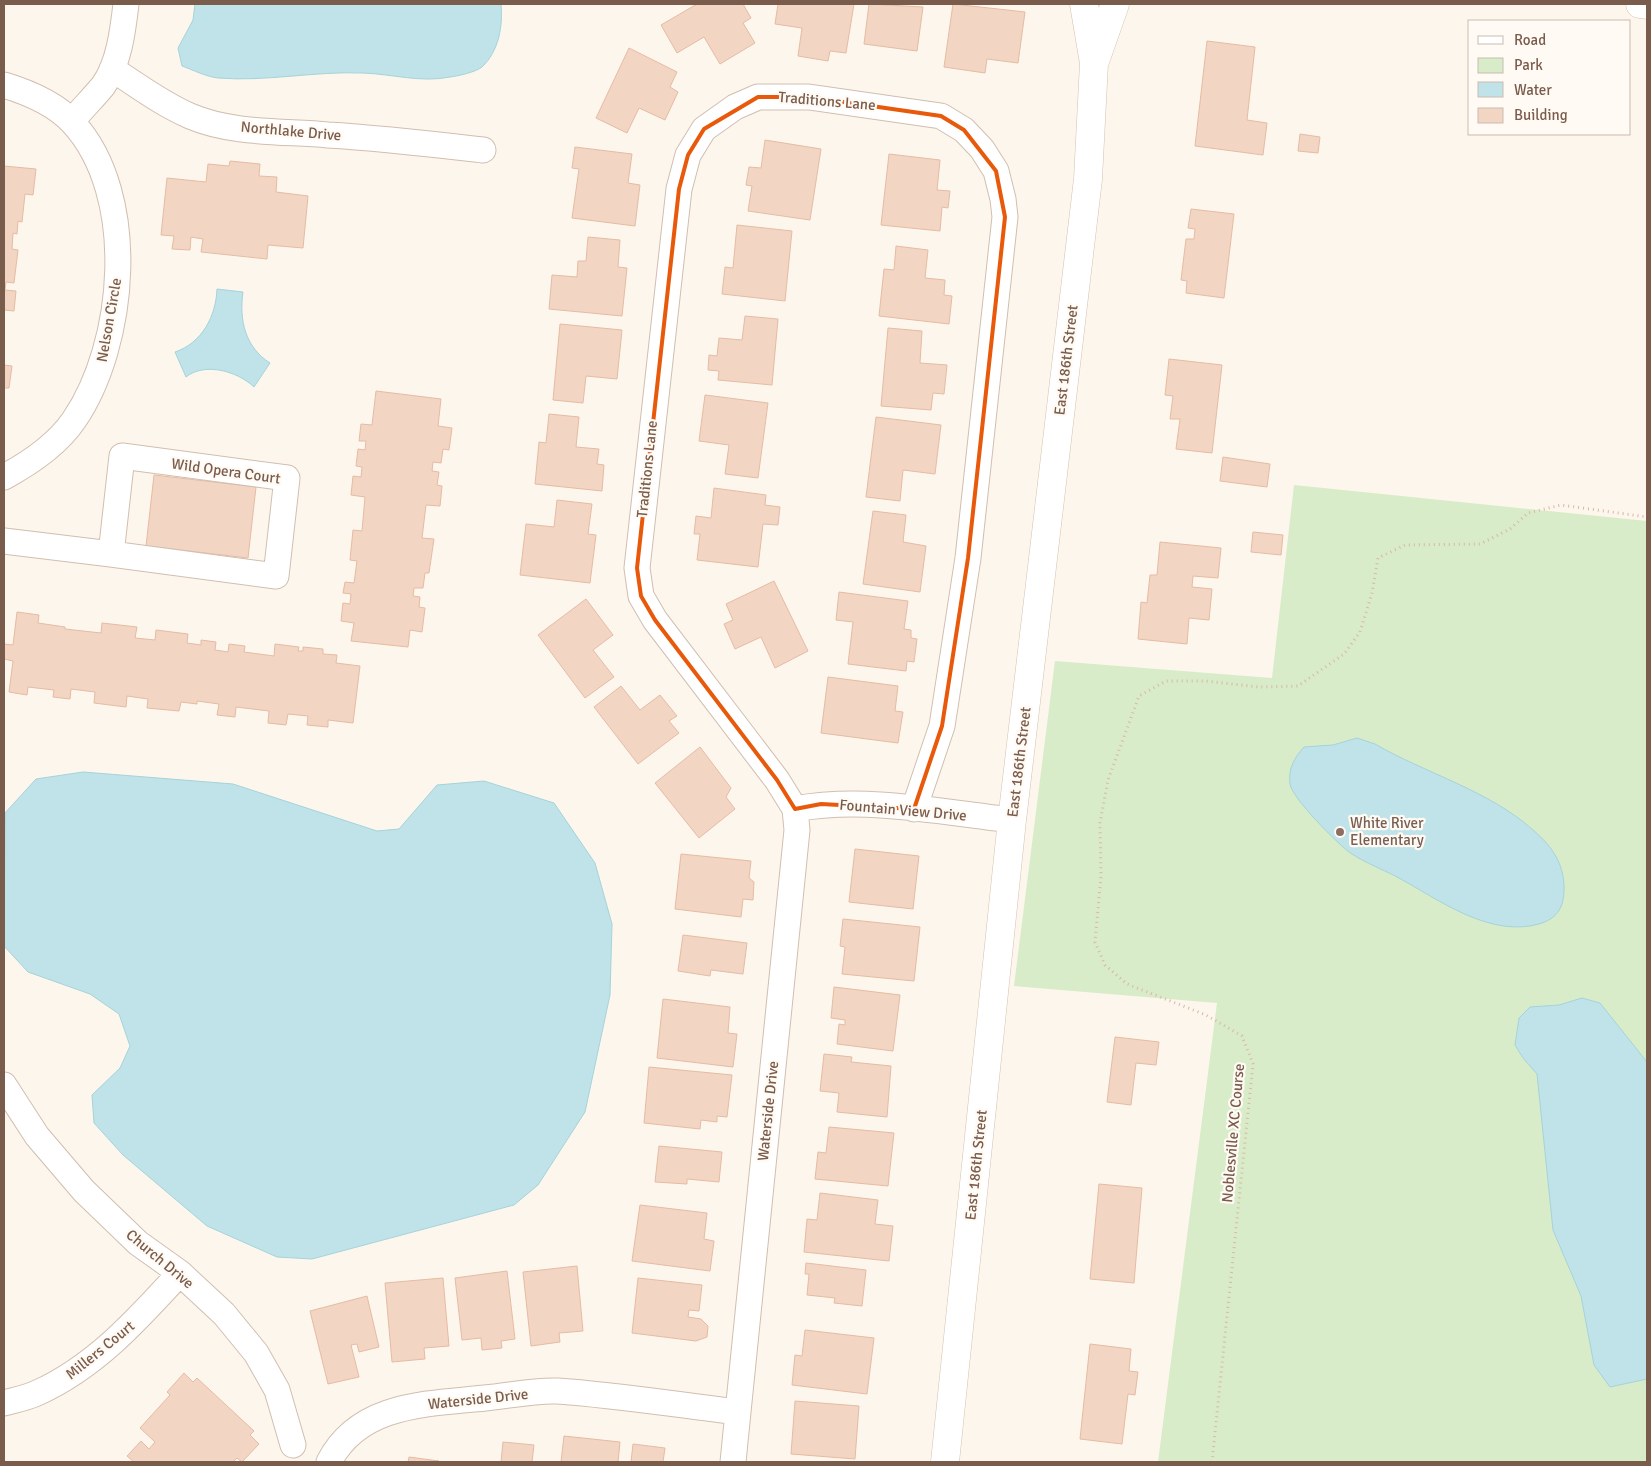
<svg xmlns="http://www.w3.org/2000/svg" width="1651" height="1466" font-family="Signika,sans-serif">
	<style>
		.green { fill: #d8ecc9 }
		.water { fill: #bfe3e8; stroke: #a5d3da }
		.building { fill: #f3d5c3; stroke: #e6bba3 }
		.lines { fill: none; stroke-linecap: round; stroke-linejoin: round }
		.street-casing { stroke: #d1beb0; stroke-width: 27 }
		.secondary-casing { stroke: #d6c0b0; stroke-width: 29 }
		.path { stroke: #d9b8a5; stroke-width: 3; stroke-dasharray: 1 4; stroke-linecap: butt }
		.street { stroke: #fff; stroke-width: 25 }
		.secondary { stroke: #fff; stroke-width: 28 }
		.marked { fill: none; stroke: #e8590c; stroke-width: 4; stroke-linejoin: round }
		.education-dot { fill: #8d6e63; stroke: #fffaf3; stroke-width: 2 }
		.labels { text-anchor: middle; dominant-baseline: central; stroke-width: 4.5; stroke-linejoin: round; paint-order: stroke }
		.street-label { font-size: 15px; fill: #7a5c4d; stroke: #fffaf3 }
		.education-label { font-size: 15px; fill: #785e54; stroke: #fffaf3; text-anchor: start }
	</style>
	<rect width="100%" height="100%" fill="#fdf6ec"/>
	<path class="green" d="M1294,485L1647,521V1462H1158L1217,1003L1014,986L1055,661L1272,678Z"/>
	<path class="water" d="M195,4H501C503,26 499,51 482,67C476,72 458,76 450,77C421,83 392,74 363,73C314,71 266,82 218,78C207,77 193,70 182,66L178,48L193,20Z
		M217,289L243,292C239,320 245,347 270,363L254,387C237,371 205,362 186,377L175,352C202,343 216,316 217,289Z
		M1357,738L1375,744C1425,773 1490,791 1533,830C1553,847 1565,865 1564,892C1563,909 1556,919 1539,924C1492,937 1445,904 1406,882C1388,871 1366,864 1349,852C1336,842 1292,798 1290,784C1288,769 1294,758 1304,747L1333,745Z
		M83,772L233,784L377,831L399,829L437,785L484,781L554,803L595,863L612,924L610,995L585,1112L538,1185L514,1205L312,1259L277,1257L207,1226L123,1155L94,1123L92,1095L120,1068L130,1046L119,1014L90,994L28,972L4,946L5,813L36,779Z
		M1582,998L1600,1003L1647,1062V1379L1610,1387L1594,1365L1581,1296L1553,1230L1537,1074L1523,1058L1515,1045L1519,1018L1530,1007L1559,1005Z"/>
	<path class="building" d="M697,4H743L751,18L743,23L755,43L720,64L704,37L677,53L661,25Z
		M778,4H854L846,53L830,51L828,61L798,56L802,28L775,24Z
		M869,4L923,7L917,51L864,44Z
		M953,4L1025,12L1018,63L987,59L985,73L944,67Z
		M1207,41L1255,47L1247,120L1267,123L1263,155L1195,146Z
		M629,48L677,72L670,87L678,92L665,120L639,108L627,133L596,118Z
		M1300,134L1320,137L1318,153L1298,151Z
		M765,140L821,149L810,220L748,211L752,186L746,185L749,167L761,168Z
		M575,147L632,154L628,183L640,185L635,226L572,218L579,169L572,168Z
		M889,154L940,160L937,190L950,191L948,208L942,207L940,231L881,225Z
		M230,161L260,164L259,176L277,177L276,192L308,196L303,248L268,245L267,259L201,252L203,239L191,237L190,250L172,249L174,236L161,235L167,178L206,182L208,164L229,166Z
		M4,166L36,169L33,195L25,194L22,222L18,221L17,234L13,233L12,249L18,250L14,283L6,282L5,290L16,291L14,311L4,310Z
		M1191,209L1234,214L1224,298L1186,293L1187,281L1181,280L1186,239H1194L1195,229L1188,228Z
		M737,225L792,231L785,301L722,294L725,267L733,268Z
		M588,237L620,240L618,267L627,268L622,316L549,309L552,275L577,277L578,261H586Z
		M896,246L928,250L925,278L945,280L944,295L952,296L949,324L879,316L884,269L894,270Z
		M745,316L778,319L772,385L718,380L719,371L708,370L709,355L717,356L719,338L742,340Z
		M560,324L622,330L617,379L586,376L583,403L553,400Z
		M888,328L922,331L920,363L947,365L944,394L933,393L931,410L881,406Z
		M1169,359L1222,365L1212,453L1176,449L1180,419H1170L1173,396L1165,395Z
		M4,365L12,366L9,388H4Z
		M376,391L441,399L438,426L452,428L449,450L443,449L441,463L433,462L432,471L439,472L437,485L442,486L440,506L426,505L422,538L434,539L429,573H425L423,588H414L413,596L420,597L419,607L425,608L422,632L410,630L408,647L351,641L354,623L341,621L343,603L350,604L351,594L343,593L345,582L354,583L357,561L350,560L353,530L362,531L365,497L351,495L353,476L361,477L362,467L356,466L358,449L365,450L366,441H359L361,424L372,425Z
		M705,395L768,403L758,478L725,474L729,445L699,441Z
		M549,414L579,417L576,447L599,449L597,464L604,465L602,491L535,484L539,442L546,443Z
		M876,417L941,425L935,474L903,470L900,501L866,497Z
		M1223,457L1270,464L1267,487L1220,481Z
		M154,475L256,487L248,558L146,546Z
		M714,488L766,495L765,505L780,507L778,525L763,524L758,567L697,560L700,534H694L696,516L711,518Z
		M557,500L592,504L588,534L596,535L590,583L520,575L526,524L554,527Z
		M873,511L906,515L903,542L926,546L920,592L863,584Z
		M1253,532L1283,535L1281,555L1251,552Z
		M1160,542L1221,548L1218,578L1193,576L1192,587L1212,589L1209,620L1189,618L1187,644L1138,639L1141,602L1147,603L1150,575H1157Z
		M774,581L808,651L775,668L761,637L735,649L724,624L733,620L726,604Z
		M839,592L908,601L904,629L911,630V638L917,639L914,662L907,661L906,671L848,664L853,622L836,620Z
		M586,599L613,635L593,650L614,677L585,698L538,635Z
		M17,612L39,615L38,623L65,627V629L101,633L102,623L137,627L135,638L155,640L156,630L188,634L187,643L201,645V640L216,642L215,650L228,652L229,644L245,646L244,652L274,656L275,644L299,647L298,651H303V647L323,649V654L337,655L336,663L360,666L353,723L328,720V727L307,725L308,716L288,714L286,725L268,723L269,711L236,707L235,717L217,715L219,704L197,701V704L181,702L179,711L147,708L148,699L127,696L126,707L94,703L95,692L71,689L70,699L53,697L54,690L28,687L27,695L9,692L13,661L4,659V644L13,645Z
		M828,677L898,686L895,711L903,712L898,743L821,733Z
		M621,686L640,710L660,695L677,716L669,721L679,733L638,764L594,707Z
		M700,747L731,788L726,797L735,809L699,838L655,783Z
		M855,849L919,856L913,909L849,902Z
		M681,854L751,861L749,878L754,882L753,900L743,899L741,917L675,909Z
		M843,919L920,927L914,981L842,974L845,947L840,946Z
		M683,935L747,943L743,974L711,970L710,976L678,971Z
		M834,987L900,995L893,1051L837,1044L839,1024L845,1025V1020L831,1018Z
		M663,999L730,1007L728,1033L737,1034L733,1067L657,1058Z
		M1115,1037L1159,1042L1156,1065L1136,1063L1131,1105L1107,1102Z
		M824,1054L852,1057L851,1062L891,1066L887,1117L837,1112L839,1093L820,1091Z
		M649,1067L732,1075L727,1117L717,1116V1122L701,1120L700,1129L644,1123Z
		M829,1127L894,1133L888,1186L815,1179L818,1152L826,1153Z
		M659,1146L722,1152L719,1182L687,1179V1184L655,1182Z
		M1099,1184L1142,1188L1134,1283L1090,1279Z
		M820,1193L878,1200L875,1224L893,1226L889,1261L804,1252L807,1219L817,1220Z
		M640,1205L707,1213L704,1239L714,1241L710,1271L632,1261Z
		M806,1263L866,1270L862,1306L834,1303L835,1298L807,1295L809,1274H805Z
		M577,1266L583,1331L559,1333L560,1342L531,1346L523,1272Z
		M507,1271L515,1339L501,1341L502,1348L482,1350L481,1338L462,1340L455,1278Z
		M443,1278L449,1346L424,1348L425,1359L392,1362L385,1283Z
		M638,1278L702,1285L699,1311L689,1310L688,1317L701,1319L708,1326L707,1337L696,1341L632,1333Z
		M367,1296L379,1347L359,1352L357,1344L351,1345L359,1377L328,1384L310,1311Z
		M805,1330L874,1338L867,1394L792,1385L795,1355L802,1356Z
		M1090,1344L1131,1349L1129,1371L1138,1372L1135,1395L1128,1394L1122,1444L1080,1439Z
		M184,1373L193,1382L197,1378L254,1431L250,1435L259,1444L242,1462L237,1458L233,1462H134L127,1456L141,1441L149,1449L155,1442L140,1428L170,1395L167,1392Z
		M795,1401L859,1406L855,1459L791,1454Z
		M564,1436L620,1442L618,1462H561Z
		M503,1442L534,1445L532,1462H501Z
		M633,1444L665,1448L663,1462H631Z
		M409,1457L439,1461L408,1462Z"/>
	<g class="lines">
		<g class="street-casing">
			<path id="street" d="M112,69C137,85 162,104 190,116C232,134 283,131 328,135C380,138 431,144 483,150
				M4,85C27,92 56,104 73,123C139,195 126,344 74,420C57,445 30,463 4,477
				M72,121C82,109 93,98 103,86C119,64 123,30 126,4
				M122,456L287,478L276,576L111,554Z
				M4,541L111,554
				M795,809C865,796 941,812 1012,820
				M4,1085L37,1136L84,1191L138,1243L180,1273L224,1314L256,1353L277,1390L293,1445
				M4,1403C15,1400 26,1398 37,1393C95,1367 138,1319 180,1273
				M738,1412L797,830L795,809L777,780L655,620L641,596L637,568L679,189L688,155L704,129L735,107L758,97H809L941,116L964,130L982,149L996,171L1003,199L1005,217L968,558L942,726L914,809
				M329,1462C359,1403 428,1404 485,1398C508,1396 534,1390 557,1391C617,1395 678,1405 738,1412L733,1462"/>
		</g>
		<g class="secondary-casing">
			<path id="secondary" d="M1640,4L1647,5
				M1095,61L1115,4
				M945,1462L1012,820L1088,179L1094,63L1084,4"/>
		</g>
		<path class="path" d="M1212,1462L1253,1064L1242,1036L1206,1015L1127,984L1105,965L1095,942L1101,876L1100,823L1108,780L1139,696L1166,681H1205L1259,687L1298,686L1344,654L1360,632L1372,593L1378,558L1405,545L1480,544L1510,529L1528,513L1561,505L1647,517"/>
		<use href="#street" class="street"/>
		<use href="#secondary" class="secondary"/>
	</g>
	<path class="marked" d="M758,97H809L941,116L964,130L996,171L1005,217L968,558L942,726L914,809L821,804L795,809L777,780L655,620L641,596L637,568L679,189L688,155L704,129Z"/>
	<circle class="education-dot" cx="1340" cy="832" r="5"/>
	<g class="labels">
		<g class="street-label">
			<text transform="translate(827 101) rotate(5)">Traditions Lane</text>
			<text transform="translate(291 131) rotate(5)">Northlake Drive</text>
			<text transform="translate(109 320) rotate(-80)">Nelson Circle</text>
			<text transform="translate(1066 360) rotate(-83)">East 186th Street</text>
			<text transform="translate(647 469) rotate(-84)">Traditions Lane</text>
			<text transform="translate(226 471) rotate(8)">Wild Opera Court</text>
			<text transform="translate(1019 762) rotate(-83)">East 186th Street</text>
			<text transform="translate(903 810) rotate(5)">Fountain View Drive</text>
			<text transform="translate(768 1111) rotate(-84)">Waterside Drive</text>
			<text transform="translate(1233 1133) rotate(-85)">Noblesville XC Course</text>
			<text transform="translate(976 1165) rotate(-84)">East 186th Street</text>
			<text transform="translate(160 1259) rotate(40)">Church Drive</text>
			<text transform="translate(100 1350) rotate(-39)">Millers Court</text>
			<text transform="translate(478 1399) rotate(-6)">Waterside Drive</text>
		</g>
		<g class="education-label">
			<text x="1350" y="823">White River<tspan x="1350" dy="17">Elementary</tspan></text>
		</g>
	</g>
	<rect width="1651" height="1466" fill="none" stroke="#7a5c4d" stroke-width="10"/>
	<rect x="1468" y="20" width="162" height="115" fill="#fffaf3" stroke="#cabbb1"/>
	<rect x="1478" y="36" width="25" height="8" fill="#ffffff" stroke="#cabbb1"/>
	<text x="1514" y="45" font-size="15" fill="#7a5c4d">Road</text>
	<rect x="1478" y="58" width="25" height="15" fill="#d8ecc9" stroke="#cabbb1"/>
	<text x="1514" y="70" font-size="15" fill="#7a5c4d">Park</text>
	<rect x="1478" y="82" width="25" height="15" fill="#bfe3e8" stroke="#cabbb1"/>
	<text x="1514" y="95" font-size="15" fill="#7a5c4d">Water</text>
	<rect x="1478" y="108" width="25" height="15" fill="#f3d5c3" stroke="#cabbb1"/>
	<text x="1514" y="120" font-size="15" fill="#7a5c4d">Building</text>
</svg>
